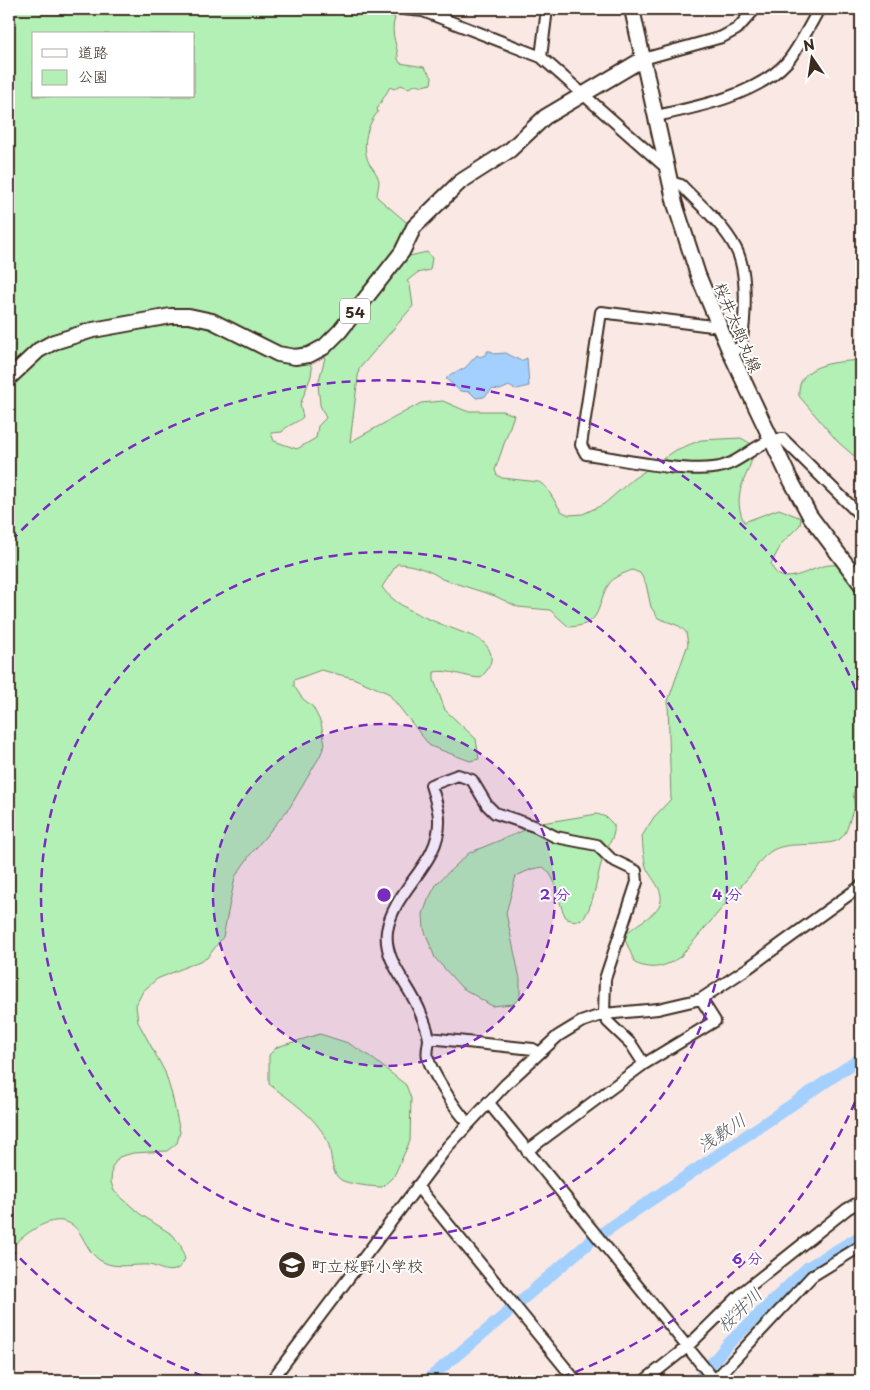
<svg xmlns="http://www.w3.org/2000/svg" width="870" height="1390" font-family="'Playpen Sans','Klee One',sans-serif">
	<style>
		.green { fill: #b3f0b5; stroke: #778d6a; fill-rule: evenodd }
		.water { fill: #a3d0fe; stroke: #798ea4 }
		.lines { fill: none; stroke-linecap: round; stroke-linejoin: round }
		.river { stroke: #a3d0fe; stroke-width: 12 }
		.minor-casing { stroke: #3b2a1e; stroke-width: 14 }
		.major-casing { stroke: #3b2a1e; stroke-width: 18 }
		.minor { stroke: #fff; stroke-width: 10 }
		.major { stroke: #fff; stroke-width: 14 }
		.ring { fill: none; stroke: #7b2cbf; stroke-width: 2.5; stroke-dasharray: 9 6 }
		.labels { text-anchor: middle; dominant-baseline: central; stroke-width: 4; stroke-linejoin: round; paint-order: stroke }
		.shield { fill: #fff; stroke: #766a62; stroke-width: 1 }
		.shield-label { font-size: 15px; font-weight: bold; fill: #3b2a1e }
		.street-label { font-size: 16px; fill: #3b2a1e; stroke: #fff }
		.poi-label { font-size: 16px; fill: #3b2a1e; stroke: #fff; text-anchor: start }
		.water-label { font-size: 18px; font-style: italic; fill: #5a5c61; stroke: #fff }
		.centre { fill: #7b2cbf; stroke: #fff; stroke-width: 2.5 }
		.ring-label { font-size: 15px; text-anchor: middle; font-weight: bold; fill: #7b2cbf; stroke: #fff; stroke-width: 4; stroke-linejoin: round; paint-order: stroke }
	</style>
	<rect width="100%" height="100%" fill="#fae8e4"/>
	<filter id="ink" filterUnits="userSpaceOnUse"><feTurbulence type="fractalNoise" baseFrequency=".02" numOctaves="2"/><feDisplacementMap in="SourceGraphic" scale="10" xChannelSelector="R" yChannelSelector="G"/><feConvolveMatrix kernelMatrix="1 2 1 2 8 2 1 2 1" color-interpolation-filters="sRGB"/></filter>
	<g filter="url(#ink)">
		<path class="green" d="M9,9H385L386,12L395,18C389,34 399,48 398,59L400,63L424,67L432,77L431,84L422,86L418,84L408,88L401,85L394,89L390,87L377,109L378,112C365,127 362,149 369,163C372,168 378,174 379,181C379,186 377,192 377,197L412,227L394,255L328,338L316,346L290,352L220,320L182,309L132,318L61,337L9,374ZM34,34H194V96H34Z
			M427,252L432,258L430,270L417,273L407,281L410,285L413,306L359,369L350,442L421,403L443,401L466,411H503L514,415L495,470L497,475L502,478L539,482L546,487L561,511L569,515L583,514L604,504L633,479L676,450L701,440L741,438L753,445C756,472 728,487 744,522L779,509L801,518L800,525L782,543L771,564C781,592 811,566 830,565C840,564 851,567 861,570V783L853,793L855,808C848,817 850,831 840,839C835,843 825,843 818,844C786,846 771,841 753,872L680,957C665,967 652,971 635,963L624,937C633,924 653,918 659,906C667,892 651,879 646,867C643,857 643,846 642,836L654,817L671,799L668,701L688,644L686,632L679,626L658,618L651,607L646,584L640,573L632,570C623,574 614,576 609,584C595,604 605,625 569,627L550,610L518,607L495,596L442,579C433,571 409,563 397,564L382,587C395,608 436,622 459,631C466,634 477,637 483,642C497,655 491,668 480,678C464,677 449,669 434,672V680L445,710L476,739L479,759L470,761L430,746L388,693L353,678L321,670L294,680V686L302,698L313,707L321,723L325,744L320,756L290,807L250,855L235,877L223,937L207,958L157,979L143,991L136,1005L138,1022L165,1072L172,1095L180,1132L177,1143L167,1151L133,1153L119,1157L112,1167L111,1182L114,1191L140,1214L173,1235L181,1246L185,1259C182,1264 180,1268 175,1270C165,1273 157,1266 149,1265C134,1264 116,1269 103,1262C90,1256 86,1242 79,1232C60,1205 25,1233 9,1250V386L43,350L182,311L309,362L312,368L311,376L300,405L303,417C296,424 288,424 282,432L271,433L274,441L297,449L316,438L318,426L326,418L320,405L318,384L326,354L405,257Z
			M861,360V462L838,442L799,396C796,363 837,362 861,360Z
			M597,814L606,817L614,825C615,836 611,840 606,850C596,872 597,898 584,918L576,921L567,919C556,903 560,879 543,867L532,869L516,876L506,913L520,979V998L513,1004L492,1006L461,987L435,958L424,929L423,914L428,900L437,883L469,853L542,823Z
			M320,1034L348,1043L368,1055L406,1085L411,1098L410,1141L394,1176L382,1187C373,1187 348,1184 341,1180C329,1172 333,1152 327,1140C315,1116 290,1100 269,1084V1055L277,1047Z"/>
		<path class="water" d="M487,351H491L493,354L506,353L521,361L527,358L529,386C521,387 518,392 509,386L500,390L493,389L484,397L476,398L470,392L460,391L446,379L451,374L465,368L477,355L480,357L487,354Z"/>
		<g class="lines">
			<path class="river" d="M601,1234L861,1058
				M517,1304L592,1240
				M426,1381L512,1309
				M697,1381L728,1344L807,1268L861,1236"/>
			<g class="minor-casing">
				<path id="minor" d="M404,9L423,11L541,57L662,164H666
					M541,57L547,9
					M643,59L722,37L737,29L755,9
					M656,116C698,107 757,95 787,62C797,51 811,23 819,9
					M670,182L681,185C699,204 723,224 735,247C749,271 745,320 741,347L730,352
					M720,327L601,312L581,445L586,454C622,459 678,472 713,468C741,466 756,439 783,439L861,516
					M429,1038L533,1049L539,1053
					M488,1102L715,1381
					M468,1122C458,1114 431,1071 428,1058C426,1052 429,1045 429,1039C428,1032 424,1021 421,1014C411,986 383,962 387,931C394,888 441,864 439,819C439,808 434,796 431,785L458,775L472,780L487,805L495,813L534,826L556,837L597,845L611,859L636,871L637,882L605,979L604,1014L608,1022L631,1044L644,1064
					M527,1151L644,1064L715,1021L701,999
					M417,1186L576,1381
					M271,1381L448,1146L505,1085L558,1036L581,1022L604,1014L658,1009L701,999L748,968L861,886
					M644,1381L687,1347L745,1290L847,1209L861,1201
					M714,1381L812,1276L861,1246"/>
			</g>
			<g class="major-casing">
				<path id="major" d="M632,9L675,204L698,275L730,352L789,477L810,516L861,584
					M9,378L39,350L54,342L93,330L171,316H189L212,321L278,354L295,357L309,355L324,347L340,331L402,252L414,227L460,182L510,150L545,117L643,59"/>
			</g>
			<use href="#minor" class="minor"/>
			<use href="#major" class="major"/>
		</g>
	</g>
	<circle cx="384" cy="895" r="171" fill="#7b2cbf" fill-opacity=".12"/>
	<g class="ring">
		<circle cx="384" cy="895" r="171"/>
		<circle cx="384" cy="895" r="343"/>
		<path d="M861 1088A514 514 0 0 1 551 1381M217 1381A514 514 0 0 1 11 1249M11 541A514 514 0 0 1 861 702"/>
	</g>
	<defs>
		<g id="school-disc" transform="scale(1.4375)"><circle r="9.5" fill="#3b2a1e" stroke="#fff"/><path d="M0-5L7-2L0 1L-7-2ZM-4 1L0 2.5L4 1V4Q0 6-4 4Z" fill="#fff"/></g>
	</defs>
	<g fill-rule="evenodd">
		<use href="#school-disc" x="292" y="1265"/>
	</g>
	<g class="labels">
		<rect class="shield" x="340" y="298.5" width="30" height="25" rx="4"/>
		<g class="shield-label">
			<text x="355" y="311">54</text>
		</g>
		<g class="street-label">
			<text transform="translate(739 327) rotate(67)">桜井太郎丸線</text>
		</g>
		<g class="poi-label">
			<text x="311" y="1265">町立桜野小学校</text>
		</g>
		<g class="water-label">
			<text transform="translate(721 1132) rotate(-34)">浅敷川</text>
			<text transform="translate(739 1309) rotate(-44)">桜井川</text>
		</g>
	</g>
	<circle cx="384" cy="895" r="8" class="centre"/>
	<g class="ring-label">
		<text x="555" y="900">2 分</text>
		<text x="727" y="900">4 分</text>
		<text x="747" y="1264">6 分</text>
	</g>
	<rect width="870" height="1390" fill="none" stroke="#fff" stroke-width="30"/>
	<rect x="15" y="15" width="840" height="1360" fill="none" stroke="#3b2a1e" stroke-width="2" filter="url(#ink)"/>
	<rect x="32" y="32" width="162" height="65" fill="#ffffff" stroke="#b1aaa5"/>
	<rect x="42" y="49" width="25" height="8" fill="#ffffff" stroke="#b1aaa5"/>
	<text x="78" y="58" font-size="15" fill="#3b2a1e">道路</text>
	<rect x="42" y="70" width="25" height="15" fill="#b3f0b5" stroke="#b1aaa5"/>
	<text x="78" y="82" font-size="15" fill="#3b2a1e">公園</text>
	<g transform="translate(812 58) rotate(347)" stroke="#ffffff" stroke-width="4" paint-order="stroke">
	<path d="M0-4L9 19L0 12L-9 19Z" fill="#3b2a1e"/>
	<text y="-8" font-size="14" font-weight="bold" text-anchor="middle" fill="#3b2a1e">N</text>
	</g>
</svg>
